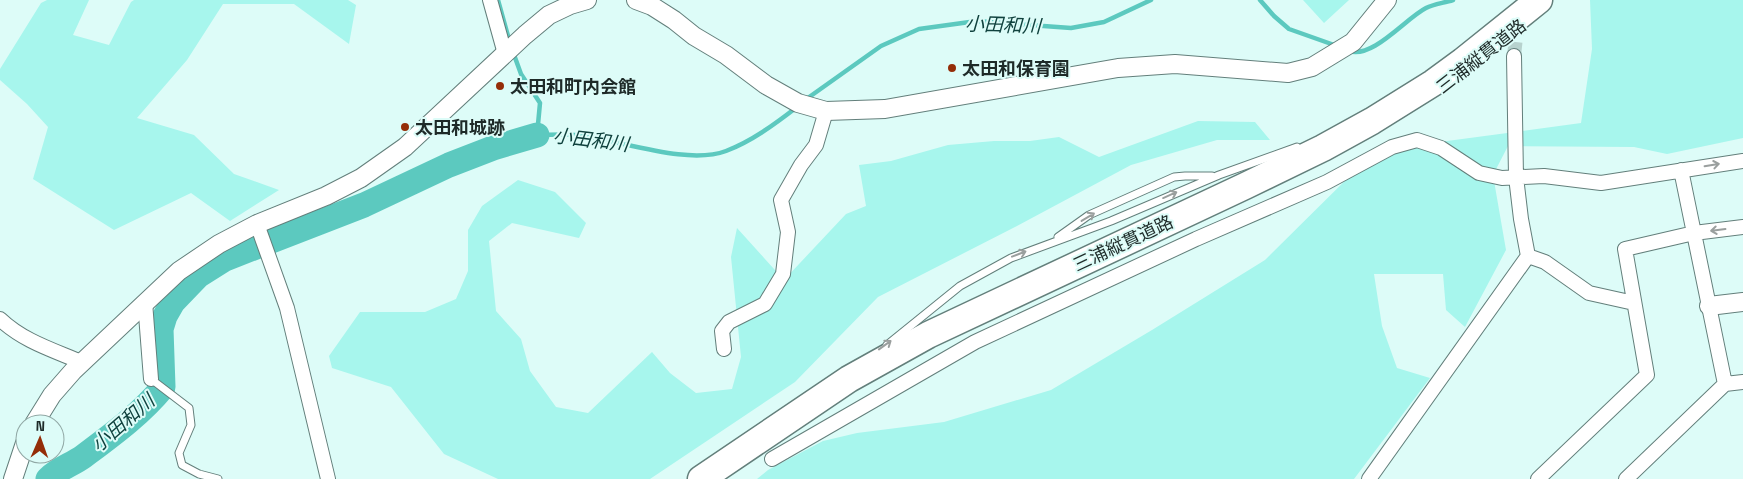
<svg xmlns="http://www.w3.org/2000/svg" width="1743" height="479" font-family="'Space Grotesk','Noto Sans JP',sans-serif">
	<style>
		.green { fill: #a7f6ed }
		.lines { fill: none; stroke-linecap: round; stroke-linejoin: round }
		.stream { stroke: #5cc9bf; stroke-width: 4.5 }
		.river { stroke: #5cc9bf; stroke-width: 25 }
		.minor-tunnel { stroke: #b7d2ce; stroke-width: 14; stroke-dasharray: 14 7; stroke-linecap: butt }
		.service-casing { stroke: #637f7b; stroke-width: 9 }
		.minor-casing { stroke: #637f7b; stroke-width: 16 }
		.tertiary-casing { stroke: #637f7b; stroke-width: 20 }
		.motorway-casing { stroke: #637f7b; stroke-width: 29 }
		.service { stroke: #fff; stroke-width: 7 }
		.minor { stroke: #fff; stroke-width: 14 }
		.tertiary { stroke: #fff; stroke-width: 18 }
		.motorway { stroke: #fff; stroke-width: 26 }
		.oneway { stroke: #9a9f9e }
		.poi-dot { fill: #942d08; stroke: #ddfcf8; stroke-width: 2 }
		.labels { text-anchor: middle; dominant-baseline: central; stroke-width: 4; stroke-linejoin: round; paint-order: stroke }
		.street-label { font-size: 18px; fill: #1e2a28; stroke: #ddfcf8 }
		.poi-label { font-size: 18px; font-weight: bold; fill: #1e2a28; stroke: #ddfcf8; text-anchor: start }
		.water-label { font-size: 19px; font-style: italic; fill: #10423e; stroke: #ddfcf8 }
	</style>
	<rect width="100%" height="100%" fill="#ddfcf8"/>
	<path class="green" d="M47,0H89L73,35L109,45L131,2L134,0H348L356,5L349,44L294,4H223L187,60L137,118L194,135L234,174L279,190L230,221L191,193L114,230L33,179L48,127L27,104L0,80V69L41,3Z
		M1303,0H1349L1324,23Z
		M1590,0H1743V138L1667,154L1634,147L1508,146L1493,175L1506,250L1465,327L1446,310L1443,274H1374L1382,326L1397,368L1430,378L1354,479H757L768,470L823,441L857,433L944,422L1051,390L1152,330L1265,260L1367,159L1432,143L1581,123L1592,49Z
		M1198,121L1255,122L1270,140H1217L1131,165L1015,227L878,297L795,382L650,479H498L444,454L391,387L332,368L329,356L360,312H425L456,299L468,271V230L482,206L518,180L555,192L586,223L579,238L512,223L489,241L496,311L521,339L530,371L556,407L588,413L652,352L670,373L696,393L732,389L741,357L731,257L737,228L784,280L846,214L866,206L859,165L891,161L948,145L994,141H1030L1059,137L1099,157Z"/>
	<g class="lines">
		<path class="stream" d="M498,0L510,43
			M1260,0L1274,16L1289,29L1337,46
			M1349,51C1373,59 1406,18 1426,8C1434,4 1444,3 1453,0
			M513,52L521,74L540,103L537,135C549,135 563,134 575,135C618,139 686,166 726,151C752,141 775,124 797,107
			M805,100L881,46L919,29L977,21L1071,28L1104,22L1151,0"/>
		<path class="river" d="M48,479C59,468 72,465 84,456C112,435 141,414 163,387L161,329L165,316L173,302L198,276L225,259L364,205L449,165L493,148L537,135"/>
		<path class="minor-tunnel" d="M1514,56L1518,18"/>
		<g class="service-casing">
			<path id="service" d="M1058,237L1089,215L1174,177L1185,176H1212
				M887,345L960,286L1011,258L1111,221L1219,175L1297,147
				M151,379L189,408L191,425L179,453L182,465L199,474L218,479"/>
		</g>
		<g class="minor-casing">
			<path id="minor" d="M490,0L505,54
				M1681,170L1725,384
				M257,224L287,308L328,479
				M1528,256L1545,262L1589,293L1634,303
				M145,302L151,379
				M0,319C23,341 53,350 81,362
				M724,349L722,331L729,322L765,304L783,274L788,232L781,200L801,165L816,145L826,111
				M772,459L975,342L1196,239L1327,182L1392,147L1417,140L1441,148L1479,173L1502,178L1544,176L1601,183L1743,161
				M1369,479L1528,256L1521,219L1516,177L1514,56
				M1538,479L1647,375L1625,249L1694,233L1743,227
				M1626,479L1725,384L1743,382"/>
		</g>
		<g class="tertiary-casing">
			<path id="tertiary" d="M636,0L652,6L674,20L694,36L726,55L766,85L798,103L826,111L885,109L1118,68L1175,64L1288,73L1312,67L1353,42L1387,0
				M1709,306L1743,302
				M34,424L52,395L73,371L179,271L219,244L257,224L326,196L361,178L405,147L525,35L549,15L570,5L587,0
				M13,479L25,443"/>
		</g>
		<g class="motorway-casing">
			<path id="motorway" d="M701,479L849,379L928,335L1245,186L1323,148L1372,121L1433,83L1463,61L1539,0"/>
		</g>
		<use href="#service" class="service"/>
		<use href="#minor" class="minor"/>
		<use href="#tertiary" class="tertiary"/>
		<use href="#motorway" class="motorway"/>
	</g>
	<defs><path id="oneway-shaft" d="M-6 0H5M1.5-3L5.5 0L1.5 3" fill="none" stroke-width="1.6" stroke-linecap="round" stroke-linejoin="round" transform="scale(1.25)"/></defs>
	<g class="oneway">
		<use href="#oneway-shaft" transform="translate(1712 165) rotate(-9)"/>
		<use href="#oneway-shaft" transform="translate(1170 195) rotate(-24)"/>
		<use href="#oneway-shaft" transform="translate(1088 217) rotate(-31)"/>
		<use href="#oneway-shaft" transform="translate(1718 230) rotate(173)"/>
		<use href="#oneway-shaft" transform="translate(1019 254) rotate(-21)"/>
		<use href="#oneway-shaft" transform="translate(885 345) rotate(-36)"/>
	</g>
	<g class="poi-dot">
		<circle cx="952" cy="68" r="5"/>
		<circle cx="500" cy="86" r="5"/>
		<circle cx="405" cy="127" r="5"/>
	</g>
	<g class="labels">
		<g class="street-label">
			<text transform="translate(1481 56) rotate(-38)">三浦縦貫道路</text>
			<text transform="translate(1123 243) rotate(-25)">三浦縦貫道路</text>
		</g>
		<g class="poi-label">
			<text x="962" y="68">太田和保育園</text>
			<text x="510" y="86">太田和町内会館</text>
			<text x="415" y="127">太田和城跡</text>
		</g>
		<g class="water-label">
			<text transform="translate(1003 25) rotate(2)">小田和川</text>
			<text transform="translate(591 140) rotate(7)">小田和川</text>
			<text transform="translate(123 423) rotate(-41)">小田和川</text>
		</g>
	</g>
	<g transform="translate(40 439) rotate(2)"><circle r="24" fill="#ddfcf8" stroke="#91a8a5"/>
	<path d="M0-4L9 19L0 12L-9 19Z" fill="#942d08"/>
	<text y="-8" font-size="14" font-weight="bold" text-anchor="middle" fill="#1e2a28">N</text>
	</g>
</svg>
